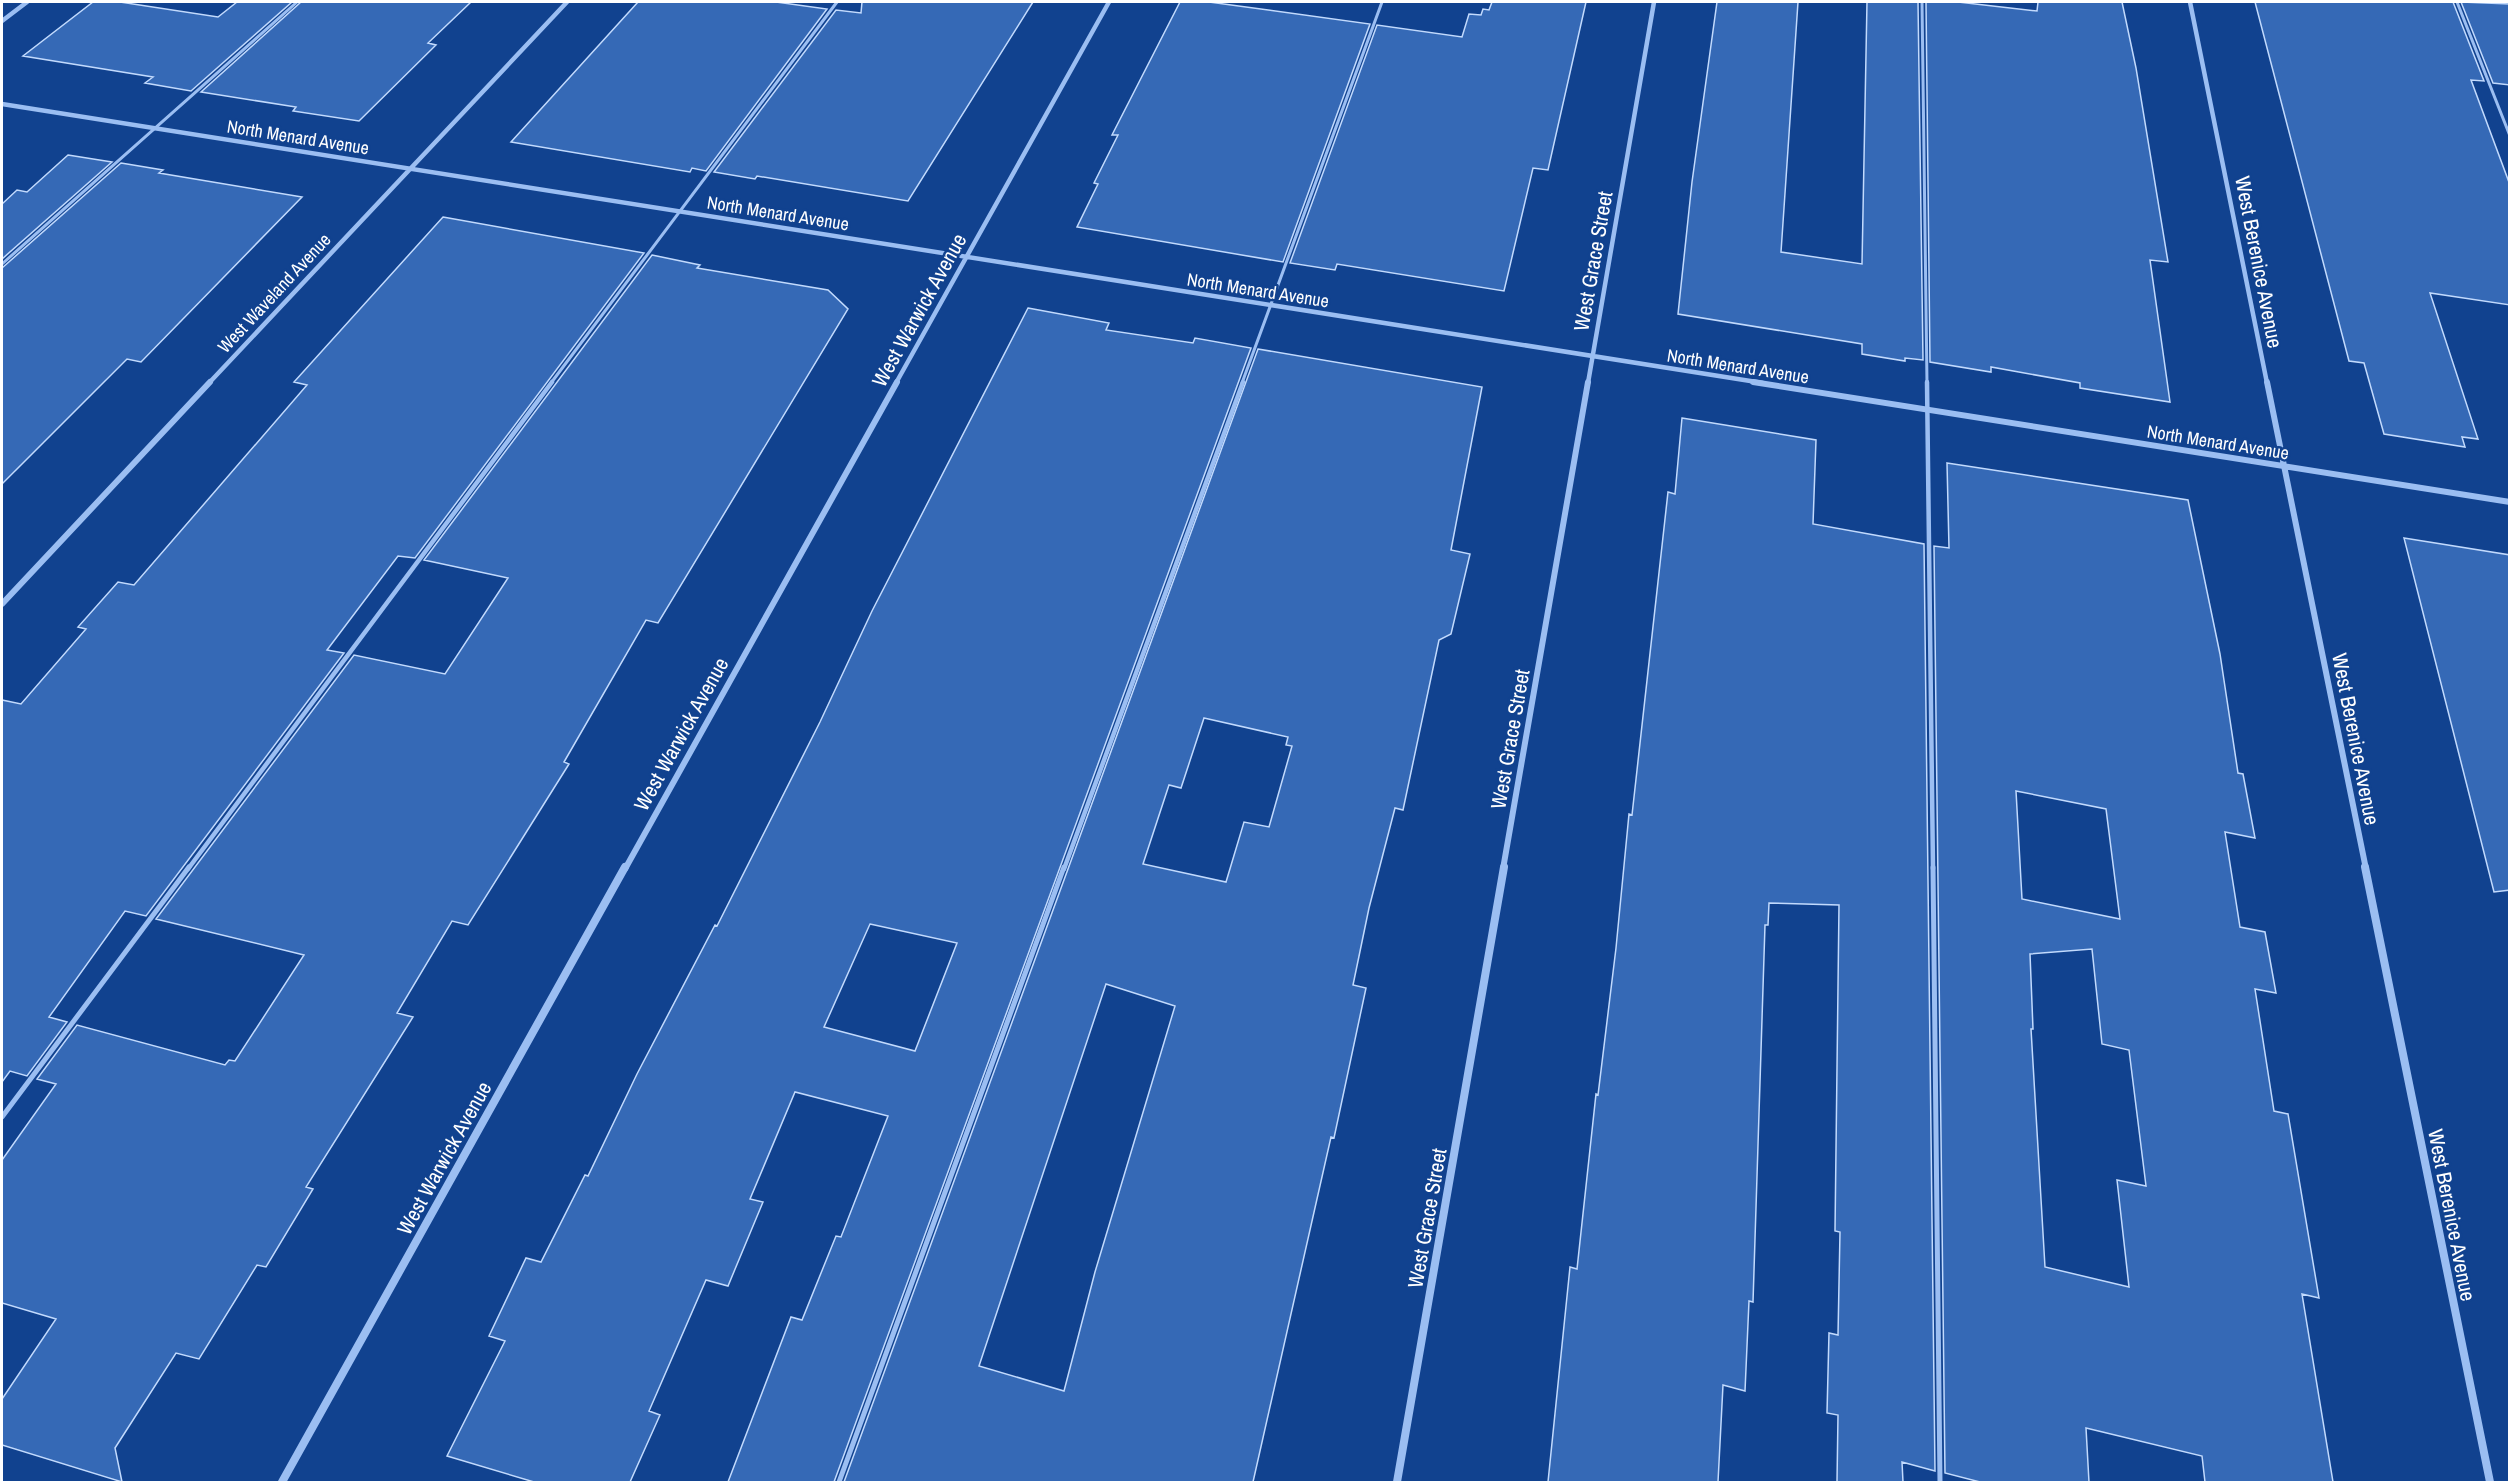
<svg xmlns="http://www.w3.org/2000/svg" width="2511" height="1484" font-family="'Archivo Narrow',sans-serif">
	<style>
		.building { fill: #3569b6; stroke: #c2dafd; stroke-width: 1.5; fill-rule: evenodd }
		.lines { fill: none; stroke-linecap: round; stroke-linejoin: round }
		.lane-far2 { stroke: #9bbef2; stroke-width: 3 }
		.lane-far1 { stroke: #9bbef2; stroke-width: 4.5 }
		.lane { stroke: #9bbef2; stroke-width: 5 }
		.street-far2 { stroke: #9bbef2; stroke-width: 4.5 }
		.street-far1 { stroke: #9bbef2; stroke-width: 6 }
		.street { stroke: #9bbef2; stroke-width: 8 }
		.labels { text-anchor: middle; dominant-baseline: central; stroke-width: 5; stroke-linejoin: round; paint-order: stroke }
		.far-street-label { font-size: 18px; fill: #fff; stroke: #11428f }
		.street-label { font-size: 21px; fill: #fff; stroke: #11428f }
	</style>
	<rect width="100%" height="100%" fill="#11428f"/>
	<path class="building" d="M93,2H120L218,17L237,2H292L191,91L145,83L153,77L23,56Z
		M301,2H471L428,43L436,45L359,121L293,111L296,107L201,92Z
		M638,2H776L827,9L706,171L692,168L690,172L511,142Z
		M862,2H1033L908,201L757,176L755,179L714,172L836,10L861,13Z
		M1180,2H1209L1370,24L1283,262L1077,227L1098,184L1094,183L1118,135H1112Z
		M1492,2H1586L1548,170L1533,168L1504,291L1337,264L1335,270L1290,263L1377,25L1462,37L1469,14L1481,15L1483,9L1489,10Z
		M1717,2H1798L1781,252L1862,264L1867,2H1918L1923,360L1905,358V361L1862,354V344L1678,314L1692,182Z
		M1926,2H1958L2037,11L2038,2H2122L2136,68L2168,262L2150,260L2170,402L2080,388V383L1991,367V372L1930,362Z
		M2255,2H2453L2484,81L2471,80L2510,185V305L2430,293L2478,439L2462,437L2465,447L2384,434L2364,363L2349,361Z
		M2461,2L2510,4V85L2493,83Z
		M68,155L112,162L2,259V204L17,190L27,192Z
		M121,163L163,170L159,173L302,197L141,362L127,359L2,484V268Z
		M443,217L644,253L415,558L398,556L327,650L344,653L146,916L125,911L49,1017L67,1022L27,1076L10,1071L2,1082V700L21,704L86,629L78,627L118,582L134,585L307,385L294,382Z
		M652,255L700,265L697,268L828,290L848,309L658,623L646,620L564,762L569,764L468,925L452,921L397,1013L413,1017L306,1187L313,1189L266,1267L257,1265L199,1359L176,1353L115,1448L122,1482L2,1445V1399L56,1319L2,1303V1160L56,1084L37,1079L77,1025L225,1065L229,1060L235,1061L304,955L156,919L354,655L445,674L508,578L424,560Z
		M1028,308L1109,323L1106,330L1193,343L1195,338L1251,348L834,1482H728L791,1317L802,1320L836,1236L841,1237L888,1116L795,1092L750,1199L763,1202L728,1286L706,1280L649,1411L660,1415L630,1482H534L447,1456L505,1341L489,1336L526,1258L541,1262L585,1175L588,1176L637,1074L715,925L717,926L820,722L872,611ZM870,924L957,943L915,1051L824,1027Z
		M1258,349L1482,387L1451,550L1470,554L1451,634L1439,640L1403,810L1395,808L1369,908L1353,985L1366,988L1334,1138L1331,1137L1253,1482H844ZM1204,718L1288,737L1286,745L1292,746L1269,827L1244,822L1226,882L1143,864L1169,785L1181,788ZM1106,984L1175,1006L1095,1272L1064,1391L979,1366Z
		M1682,418L1816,440L1813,524L1924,544L1935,1471L1902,1462L1903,1482H1837L1838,1415L1827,1413L1829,1333L1838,1335L1840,1232L1835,1231L1839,905L1769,903L1768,925H1765L1753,1302L1749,1301L1745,1391L1723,1385L1718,1482H1548L1570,1267L1577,1269L1596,1094L1598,1095L1616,948L1629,814L1632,815L1668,492L1675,494Z
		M1947,463L2188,500L2220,654L2238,773L2243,774L2255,838L2225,832L2240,927L2265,932L2276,993L2255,989L2274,1111L2288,1114L2319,1298L2302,1294L2333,1482H2205L2202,1456L2086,1428L2089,1482H1980L1945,1473L1934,546L1949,548ZM2016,791L2106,809L2120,919L2022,899ZM2092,949L2102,1044L2129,1050L2146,1186L2117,1180L2129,1287L2045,1267L2031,1029H2033L2030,954Z
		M2404,538L2510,555V890L2494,892Z"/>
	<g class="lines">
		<path class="lane-far2" d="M1922,2L1927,383
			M2457,2L2510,136
			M2,264L297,2
			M551,383L837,2
			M1242,383L1382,2"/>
		<path class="lane-far1" d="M1927,382L1933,869
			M188,869L552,382
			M1064,869L1243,382"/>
		<path class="lane" d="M1933,867L1940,1482
			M2,1117L189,867
			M839,1482L1064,867"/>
		<path class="street-far2" d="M2190,2L2267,383
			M2,21L27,2
			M2,104L1763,383
			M209,383L567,2
			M896,383L1109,2
			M1588,383L1654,2"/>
		<path class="street-far1" d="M1753,382L2510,502
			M2267,382L2366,869
			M2,604L210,382
			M625,869L897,382
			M1503,869L1588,382"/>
		<path class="street" d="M2365,867L2490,1482
			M282,1482L625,867
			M1397,1482L1504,867"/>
	</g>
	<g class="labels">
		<g class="far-street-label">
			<text transform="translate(298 137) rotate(9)">North Menard Avenue</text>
			<text transform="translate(778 213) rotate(9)">North Menard Avenue</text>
			<text transform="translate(1258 290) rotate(9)">North Menard Avenue</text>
			<text transform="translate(274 293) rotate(-47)">West Waveland Avenue</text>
			<text transform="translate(1738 366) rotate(9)">North Menard Avenue</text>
			<text transform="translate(2218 442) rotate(9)">North Menard Avenue</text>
		</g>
		<g class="street-label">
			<text transform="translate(1593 261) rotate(-80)">West Grace Street</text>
			<text transform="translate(2259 262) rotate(79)">West Berenice Avenue</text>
			<text transform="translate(919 310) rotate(-61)">West Warwick Avenue</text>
			<text transform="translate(681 734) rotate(-61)">West Warwick Avenue</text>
			<text transform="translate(1510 739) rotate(-80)">West Grace Street</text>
			<text transform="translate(2356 739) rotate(79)">West Berenice Avenue</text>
			<text transform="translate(444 1158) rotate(-61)">West Warwick Avenue</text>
			<text transform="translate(2452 1215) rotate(79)">West Berenice Avenue</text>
			<text transform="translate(1427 1218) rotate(-80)">West Grace Street</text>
		</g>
	</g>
	<rect width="2511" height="1484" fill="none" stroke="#ffffff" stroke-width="6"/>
</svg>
